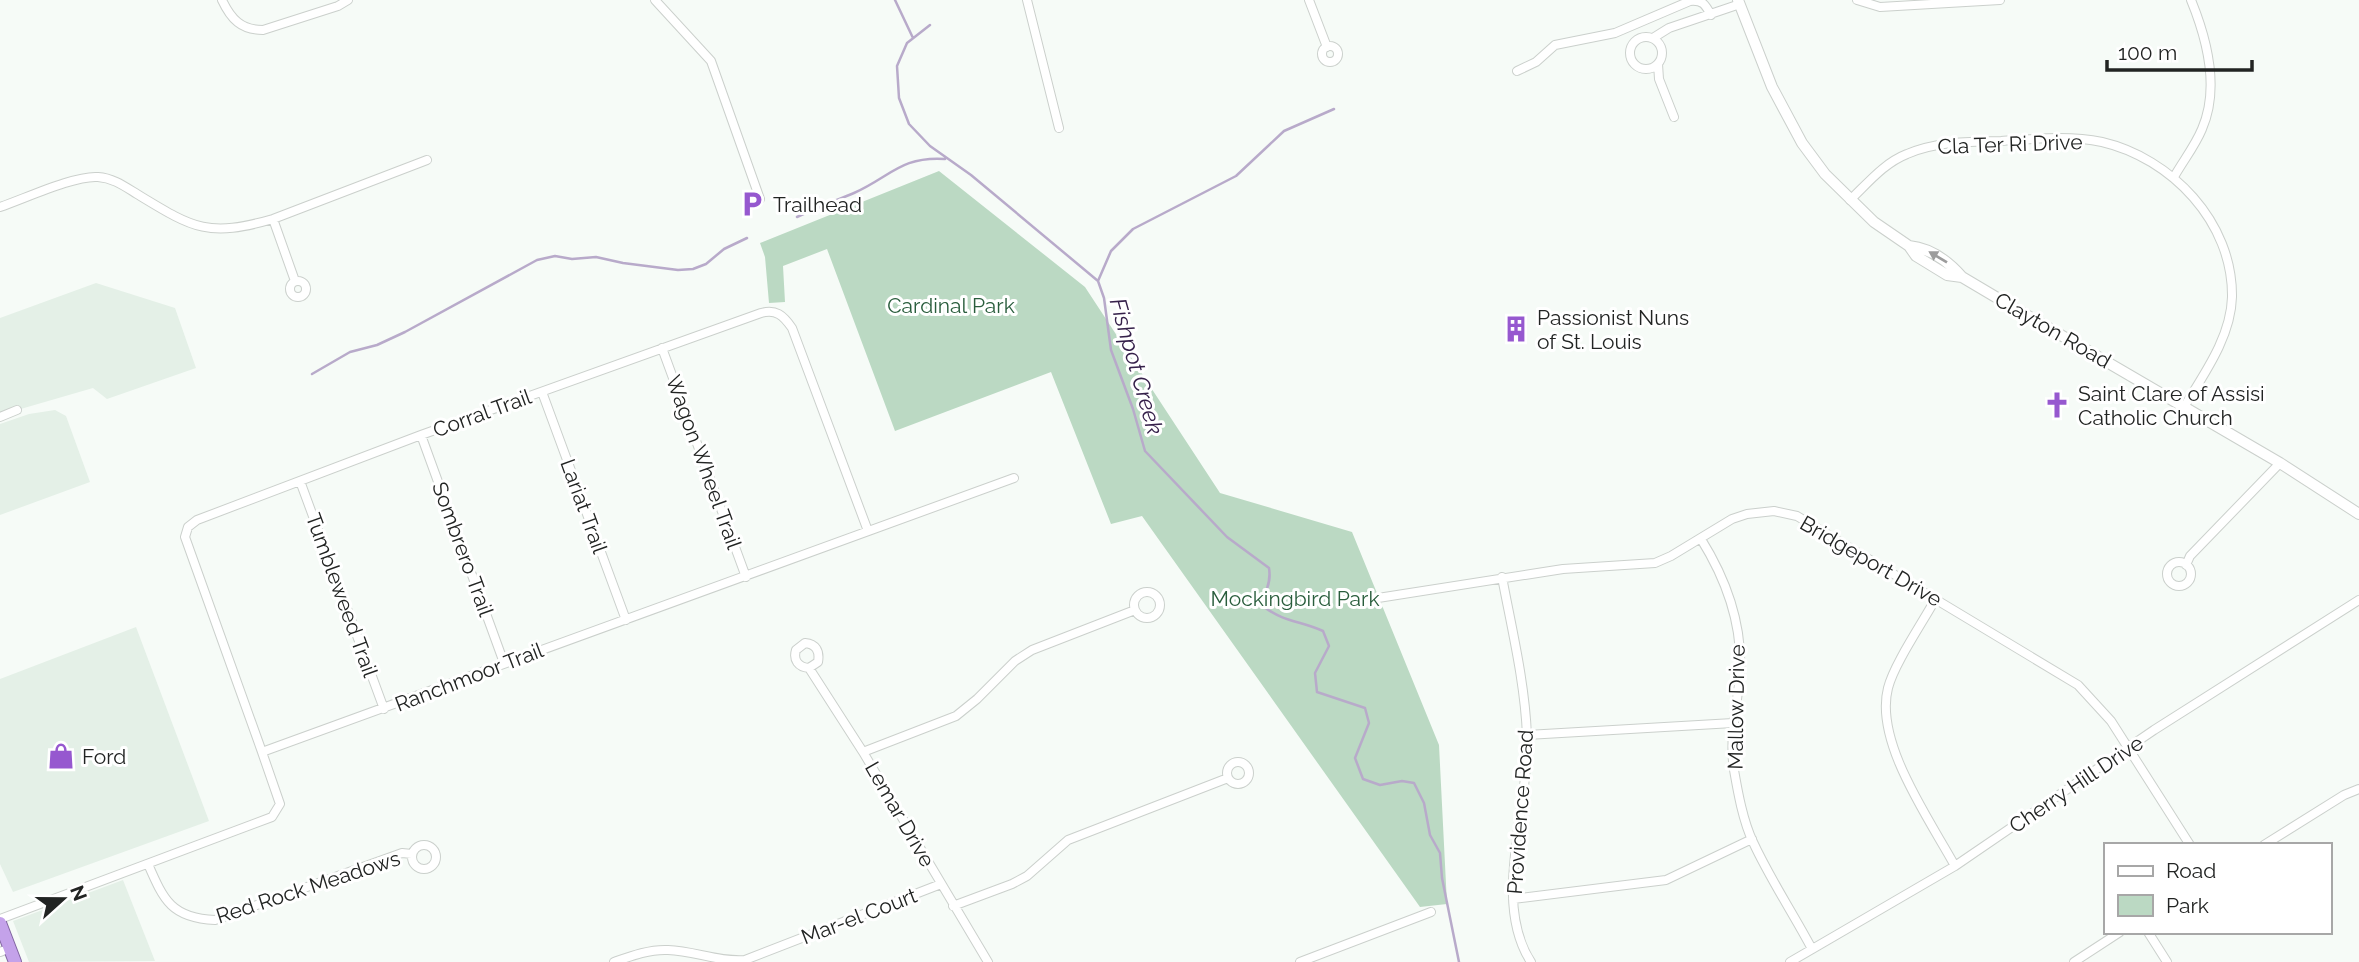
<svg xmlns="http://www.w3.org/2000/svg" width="2359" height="962" font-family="Raleway,sans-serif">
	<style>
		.built { fill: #e4f0e7 }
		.green { fill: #bbd9c3 }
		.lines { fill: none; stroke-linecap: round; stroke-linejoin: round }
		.stream { stroke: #b8aaca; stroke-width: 2.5 }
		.minor-casing { stroke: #cbd0cc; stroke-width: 10 }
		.secondary-casing { stroke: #cbd0cc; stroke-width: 12 }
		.trunk-casing { stroke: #8266a1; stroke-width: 14 }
		.minor { stroke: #fff; stroke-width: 8 }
		.secondary { stroke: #fff; stroke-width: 10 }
		.trunk { stroke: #c4a2ea; stroke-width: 12 }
		.oneway { fill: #9c9c9c }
		.labels { text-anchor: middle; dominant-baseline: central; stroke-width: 6; stroke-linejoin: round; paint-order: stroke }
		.street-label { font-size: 21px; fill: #222423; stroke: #fff }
		.poi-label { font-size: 21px; fill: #222423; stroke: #fff; text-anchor: start }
		.park-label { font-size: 21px; fill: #295d3c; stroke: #fff }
		.water-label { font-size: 23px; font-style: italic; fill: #35204a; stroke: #fff }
	</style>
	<rect width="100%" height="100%" fill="#f6fbf7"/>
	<path class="built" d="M96,283L175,308L196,368L107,399L93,388L0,415V318Z
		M55,410L66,416L90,482L0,515V424L29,414Z
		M136,627L209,821L13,892L0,864V679Z
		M123,880L155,961L29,962L13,921Z"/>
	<path class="green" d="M939,171L1085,287L1220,493L1352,532L1439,745L1447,904L1420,907L1142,516L1111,524L1051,372L895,431L827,249L783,266L785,302L769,303L765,257L760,243Z"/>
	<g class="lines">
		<path class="stream" d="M895,0L913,38
			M930,25L907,43L897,66L899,98L909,124L930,146L971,175L1098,281L1104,298L1111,350L1133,409L1145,451L1227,537L1269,568C1272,586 1263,591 1264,607C1284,622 1301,621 1323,631L1329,646L1315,673L1317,692L1365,708L1369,723L1355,758L1363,779L1380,785L1402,781L1414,783L1424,803L1430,835L1440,853L1442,878L1459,962
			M797,217C816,208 835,201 854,193C890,177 901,156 945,159
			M1098,281L1111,251L1133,229L1236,176L1284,131L1334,109
			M312,374L350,352L377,345L405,332L537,260L555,256L572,259L596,257L623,263L678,270L693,269L706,264L724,249L747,238"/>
		<g class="minor-casing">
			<path id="minor" d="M222,0C231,19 241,30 263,30L338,6L348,0
				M655,0L711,61L760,199
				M1027,0L1059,128
				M1309,0L1327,47
				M1857,0L1880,7L2000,0
				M1630 53a16 16 0 1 1 32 0a16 16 0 1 1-32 0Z
				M1653,38L1669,28L1740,4
				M1322 54a8 8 0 1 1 16 0a8 8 0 1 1-16 0Z
				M1658,64L1659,79L1674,117
				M1517,71L1536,62L1555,45L1615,33L1690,1C1703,0 1705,4 1711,15
				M2174,177C2183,161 2195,146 2202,129C2220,88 2207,39 2191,0
				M1850,200C1868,183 1884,163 1907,154C1937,141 1969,142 2001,141C2034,139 2069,135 2102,142C2171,158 2233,222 2232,297C2231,337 2204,374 2184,407
				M0,207C24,199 75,175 98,177C113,178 124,186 137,194C193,228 207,238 273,219L427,160
				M273,219L295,281
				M290 289a8 8 0 1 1 16 0a8 8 0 1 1-16 0Z
				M662,348L746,577
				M542,392L626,620
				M0,417L17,410
				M421,435L504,663
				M300,481L384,709
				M1701,539C1726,579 1743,626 1740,675C1737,706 1729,738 1734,770C1738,793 1743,821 1753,842C1770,879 1793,913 1812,949
				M2167 574a12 12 0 1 1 24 0a12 12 0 1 1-24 0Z
				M2186,565L2190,556L2280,463
				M1502,577C1512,630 1525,683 1527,736C1530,805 1491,901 1531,962
				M1134 605a13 13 0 1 1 26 0a13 13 0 1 1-26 0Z
				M1378,598L1563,569L1655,563L1671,556L1732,519L1747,514L1774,511L1797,516L2078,685L2111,721L2190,845
				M1936,598C1923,622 1894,664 1888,688C1874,742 1930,820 1955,866
				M809,668L818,662C820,651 816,644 805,643L796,650C793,660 798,667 809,668L863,752L988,962
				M1527,735L1733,723
				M262,752L185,537L188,527L197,520L421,435L761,313C776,309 783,315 792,328L868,531
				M863,752L956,716L977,699L1015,661L1032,650L1135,610
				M1227 773a11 11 0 1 1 22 0a11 11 0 1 1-22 0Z
				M412 857a12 12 0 1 1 24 0a12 12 0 1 1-24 0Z
				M2264,845L2344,795L2359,789
				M148,864C164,901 172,918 215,920L402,853L412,854
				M1513,899L1666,880L1752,839
				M953,906L1012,884L1027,876L1068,840L1228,778
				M0,919L272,817L280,804L262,752L1014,478
				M2148,932L2167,962
				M0,952L10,948
				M614,962C631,956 650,949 668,950C695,951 718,962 745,960L941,884
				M1300,962L1431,912
				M1790,962L1955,866L2154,730L2359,600
				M2074,962L2120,932"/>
		</g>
		<g class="secondary-casing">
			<path id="secondary" d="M1738,0L1772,87L1802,143L1825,174L1874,222L1909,246L1916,256L1947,275L1962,277L1994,296L2280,463L2359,514
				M1909,246C1930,248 1948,261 1962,277"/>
		</g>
		<g class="trunk-casing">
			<path id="trunk" d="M0,923L15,962"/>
		</g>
		<use href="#minor" class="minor"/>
		<use href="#secondary" class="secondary"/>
		<use href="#trunk" class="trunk"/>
	</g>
	<defs><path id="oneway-solid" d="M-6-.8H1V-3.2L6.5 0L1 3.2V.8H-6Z" transform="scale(1.75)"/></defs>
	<use class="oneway" href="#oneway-solid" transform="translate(1938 257) rotate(-149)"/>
	<defs>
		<g id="parking-bare" transform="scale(2.1)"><path d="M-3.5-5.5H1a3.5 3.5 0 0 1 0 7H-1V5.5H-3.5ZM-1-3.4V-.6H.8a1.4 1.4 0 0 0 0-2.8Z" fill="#9658cf" stroke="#fff" stroke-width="2.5" paint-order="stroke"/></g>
		<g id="building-bare" transform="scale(2.1)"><path d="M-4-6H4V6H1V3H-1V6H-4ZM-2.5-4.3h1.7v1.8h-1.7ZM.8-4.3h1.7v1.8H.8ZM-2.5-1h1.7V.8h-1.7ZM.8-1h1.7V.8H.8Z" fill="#9658cf" stroke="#fff" stroke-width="2.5" paint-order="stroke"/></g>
		<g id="church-bare" transform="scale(2.1)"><path d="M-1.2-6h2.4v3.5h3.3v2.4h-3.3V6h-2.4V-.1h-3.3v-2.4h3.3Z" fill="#9658cf" stroke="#fff" stroke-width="2.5" paint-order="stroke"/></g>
		<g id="shop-bare" transform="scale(2.1)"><path d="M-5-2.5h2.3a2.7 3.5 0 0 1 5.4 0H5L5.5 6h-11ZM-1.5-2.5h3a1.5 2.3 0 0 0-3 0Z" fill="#9658cf" stroke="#fff" stroke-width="2.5" paint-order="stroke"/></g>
	</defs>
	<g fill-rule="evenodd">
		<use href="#parking-bare" x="752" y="204"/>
		<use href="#building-bare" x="1516" y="329"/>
		<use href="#church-bare" x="2057" y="405"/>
		<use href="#shop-bare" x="61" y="756"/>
	</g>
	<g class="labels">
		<g class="street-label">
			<text transform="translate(2010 144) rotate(-2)">Cla Ter Ri Drive</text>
			<text transform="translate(2053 330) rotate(30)">Clayton Road</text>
			<text transform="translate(482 413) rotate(-20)">Corral Trail</text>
			<text transform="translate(704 462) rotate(70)">Wagon Wheel Trail</text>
			<text transform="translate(584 506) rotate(70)">Lariat Trail</text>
			<text transform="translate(463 549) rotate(70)">Sombrero Trail</text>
			<text transform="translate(1871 561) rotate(30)">Bridgeport Drive</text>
			<text transform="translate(342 595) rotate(70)">Tumbleweed Trail</text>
			<text transform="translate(469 677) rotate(-21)">Ranchmoor Trail</text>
			<text transform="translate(1736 707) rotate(-89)">Mallow Drive</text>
			<text transform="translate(2076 784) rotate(-34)">Cherry Hill Drive</text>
			<text transform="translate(1520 812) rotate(-86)">Providence Road</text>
			<text transform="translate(900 814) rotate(60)">Lemar Drive</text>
			<text transform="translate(308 887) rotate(-18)">Red Rock Meadows</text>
			<text transform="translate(859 916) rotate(-21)">Mar-el Court</text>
		</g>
		<g class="poi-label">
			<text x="773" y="204">Trailhead</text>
			<text x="1537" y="317">Passionist Nuns<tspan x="1537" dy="24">of St. Louis</tspan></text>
			<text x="2078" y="393">Saint Clare of Assisi<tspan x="2078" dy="24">Catholic Church</tspan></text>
			<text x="82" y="756">Ford</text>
		</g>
		<g class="park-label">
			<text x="951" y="305">Cardinal Park</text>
			<text x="1295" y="598">Mockingbird Park</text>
		</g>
		<g class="water-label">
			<text transform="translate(1137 366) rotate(74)">Fishpot Creek</text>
		</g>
	</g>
	<rect x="2104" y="843" width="228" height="91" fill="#ffffff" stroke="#a7a7a7" stroke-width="2"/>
	<rect x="2118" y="866" width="35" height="10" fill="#ffffff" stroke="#a7a7a7" stroke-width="2"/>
	<text x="2166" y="878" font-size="21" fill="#222423">Road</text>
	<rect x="2118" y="895" width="35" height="21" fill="#bbd9c3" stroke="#a7a7a7" stroke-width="2"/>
	<text x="2166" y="913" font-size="21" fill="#222423">Park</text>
	<g transform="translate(63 899) rotate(69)" stroke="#ffffff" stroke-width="5" paint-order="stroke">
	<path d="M0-5L12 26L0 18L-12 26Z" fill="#222423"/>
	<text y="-10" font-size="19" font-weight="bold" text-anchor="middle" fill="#222423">N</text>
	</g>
	<path d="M2107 60v10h145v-10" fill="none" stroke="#222423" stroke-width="3.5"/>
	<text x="2118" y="60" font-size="21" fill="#222423" stroke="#ffffff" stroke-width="5" paint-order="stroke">100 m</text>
</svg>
